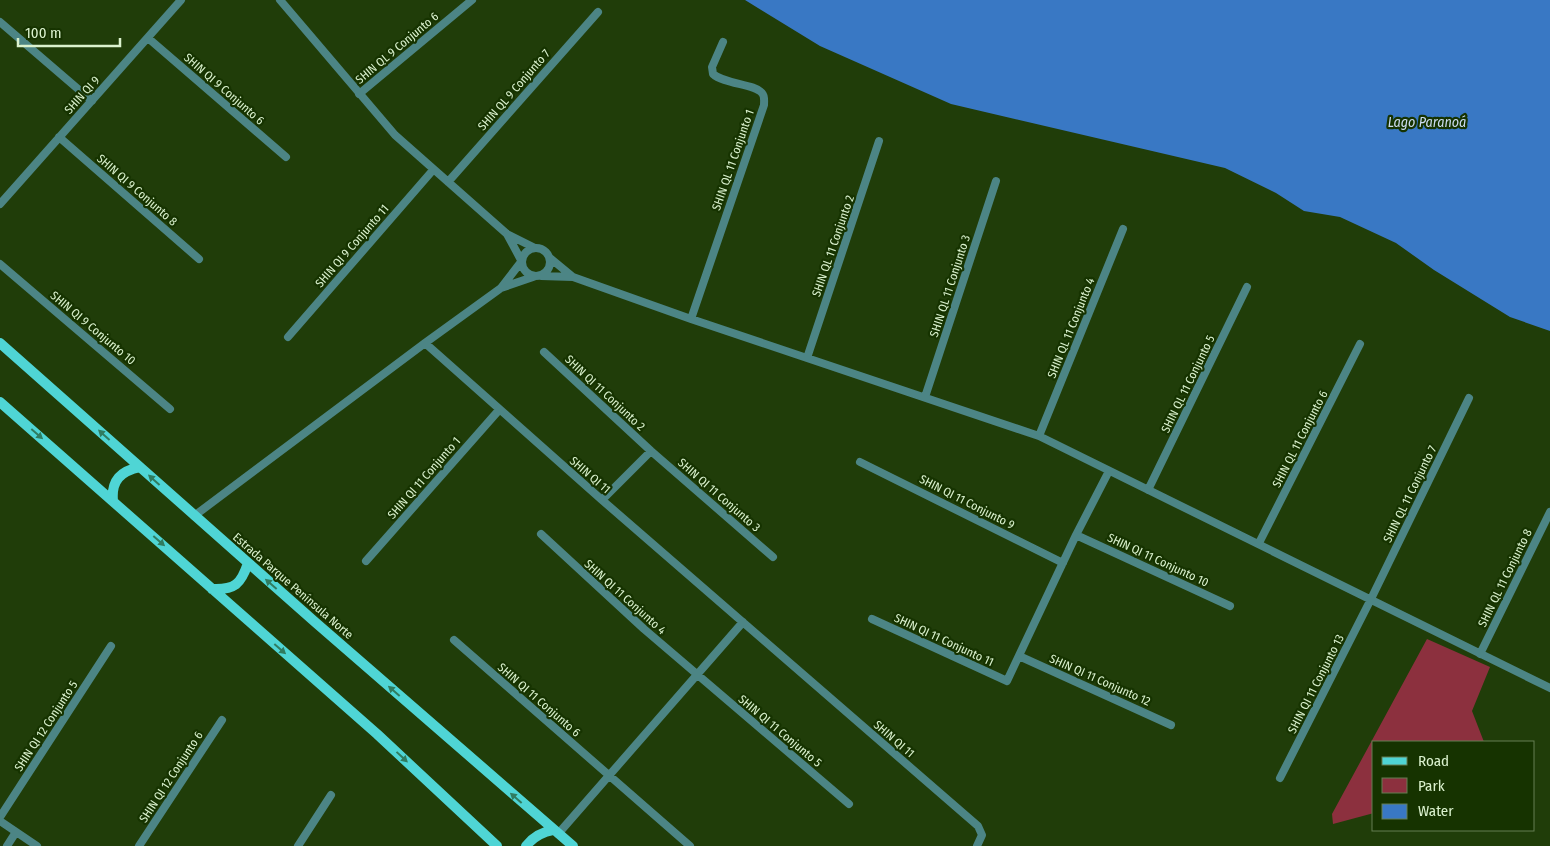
<svg xmlns="http://www.w3.org/2000/svg" width="1550" height="846" font-family="'Fira Sans Condensed',sans-serif">
	<style>
		.green { fill: #8c303e }
		.water { fill: #3978c4 }
		.lines { fill: none; stroke-linecap: round; stroke-linejoin: round }
		.minor { stroke: #4c8585; stroke-width: 8 }
		.major { stroke: #4fd5d5; stroke-width: 10 }
		.oneway { fill: #307c60 }
		.labels { text-anchor: middle; dominant-baseline: central; stroke-width: 4.5; stroke-linejoin: round; paint-order: stroke }
		.street-label { font-size: 12px; fill: #dbf2ce; stroke: #163300 }
		.water-label { font-size: 14px; font-style: italic; fill: #ccdcf0; stroke: #163300 }
	</style>
	<rect width="100%" height="100%" fill="#203d09"/>
	<path class="green" d="M1427,639L1490,667L1472,711L1484,742H1374V813L1333,824L1332,814Z"/>
	<path class="water" d="M745,0H1550V331L1510,317L1434,270L1396,243L1340,217L1304,211L1276,193L1225,168L951,104L820,46Z"/>
	<g class="lines">
		<path class="minor" d="M280,0L395,135L507,234L535,248
			M0,22L92,101
			M148,38L286,157
			M359,94L472,0
			M59,137L199,259
			M448,182L598,12
			M0,204L181,0
			M507,234L521,260
			M522 262a14 14 0 1 1 28 0a14 14 0 1 1-28 0Z
			M550,258L573,277
			M0,264L170,409
			M541,276L573,277L691,319L1039,436L1550,688
			M501,288L521,262
			M691,319L764,105C764,101 765,96 762,93C755,84 724,84 713,74L712,67L723,42
			M288,337L433,170
			M425,343L602,500L978,826L982,835L977,846
			M544,352L651,451L773,557
			M807,358L879,141
			M925,397L996,181
			M1039,436L1123,229
			M860,462L1063,563
			M1148,490L1247,287
			M602,500L651,451
			M194,516L425,343L501,288L533,277
			M541,534L644,629L849,804
			M1076,535L1230,606
			M1259,543L1360,344
			M366,561L499,410
			M872,619L1007,681L1076,535L1109,471
			M454,640L690,846
			M1480,654L1550,512
			M1019,656L1171,725
			M1280,778L1371,599L1469,398
			M0,817L111,646
			M0,821L37,846
			M558,834L743,622
			M7,846L16,832
			M139,846L222,720
			M298,846L331,795"/>
		<path class="major" d="M0,343L315,622L573,846
			M0,402L377,734L497,846
			M113,501C111,480 121,471 140,467
			M212,589C235,590 241,584 248,563
			M526,846C533,837 542,832 553,830"/>
	</g>
	<defs><path id="oneway-solid" d="M-6-.8H1V-3.2L6.5 0L1 3.2V.8H-6Z" transform="scale(1.25)"/></defs>
	<g class="oneway">
		<use href="#oneway-solid" transform="translate(37 434) rotate(41)"/>
		<use href="#oneway-solid" transform="translate(104 435) rotate(-138)"/>
		<use href="#oneway-solid" transform="translate(154 480) rotate(-138)"/>
		<use href="#oneway-solid" transform="translate(159 541) rotate(41)"/>
		<use href="#oneway-solid" transform="translate(271 584) rotate(-139)"/>
		<use href="#oneway-solid" transform="translate(280 649) rotate(41)"/>
		<use href="#oneway-solid" transform="translate(394 691) rotate(-139)"/>
		<use href="#oneway-solid" transform="translate(402 757) rotate(43)"/>
		<use href="#oneway-solid" transform="translate(516 798) rotate(-139)"/>
	</g>
	<g class="labels">
		<g class="street-label">
			<text transform="translate(397 48) rotate(-40)">SHIN QL 9 Conjunto 6</text>
			<text transform="translate(224 89) rotate(41)">SHIN QI 9 Conjunto 6</text>
			<text transform="translate(514 90) rotate(-49)">SHIN QL 9 Conjunto 7</text>
			<text transform="translate(82 95) rotate(-48)">SHIN QI 9</text>
			<text transform="translate(733 160) rotate(-71)">SHIN QL 11 Conjunto 1</text>
			<text transform="translate(137 190) rotate(41)">SHIN QI 9 Conjunto 8</text>
			<text transform="translate(352 246) rotate(-49)">SHIN QI 9 Conjunto 11</text>
			<text transform="translate(833 246) rotate(-71)">SHIN QL 11 Conjunto 2</text>
			<text transform="translate(950 286) rotate(-72)">SHIN QL 11 Conjunto 3</text>
			<text transform="translate(93 328) rotate(40)">SHIN QI 9 Conjunto 10</text>
			<text transform="translate(1071 328) rotate(-68)">SHIN QL 11 Conjunto 4</text>
			<text transform="translate(1188 384) rotate(-64)">SHIN QL 11 Conjunto 5</text>
			<text transform="translate(605 393) rotate(43)">SHIN QI 11 Conjunto 2</text>
			<text transform="translate(1300 439) rotate(-63)">SHIN QL 11 Conjunto 6</text>
			<text transform="translate(590 475) rotate(41)">SHIN QI 11</text>
			<text transform="translate(424 478) rotate(-49)">SHIN QI 11 Conjunto 1</text>
			<text transform="translate(1410 494) rotate(-64)">SHIN QL 11 Conjunto 7</text>
			<text transform="translate(719 495) rotate(41)">SHIN QI 11 Conjunto 3</text>
			<text transform="translate(967 502) rotate(27)">SHIN QI 11 Conjunto 9</text>
			<text transform="translate(1158 560) rotate(25)">SHIN QI 11 Conjunto 10</text>
			<text transform="translate(1505 578) rotate(-64)">SHIN QL 11 Conjunto 8</text>
			<text transform="translate(293 586) rotate(41)">Estrada Parque Península Norte</text>
			<text transform="translate(625 597) rotate(42)">SHIN QI 11 Conjunto 4</text>
			<text transform="translate(944 640) rotate(25)">SHIN QI 11 Conjunto 11</text>
			<text transform="translate(1100 680) rotate(24)">SHIN QI 11 Conjunto 12</text>
			<text transform="translate(1316 684) rotate(-63)">SHIN QI 11 Conjunto 13</text>
			<text transform="translate(539 700) rotate(41)">SHIN QI 11 Conjunto 6</text>
			<text transform="translate(46 726) rotate(-57)">SHIN QI 12 Conjunto 5</text>
			<text transform="translate(780 731) rotate(40)">SHIN QI 11 Conjunto 5</text>
			<text transform="translate(894 739) rotate(41)">SHIN QI 11</text>
			<text transform="translate(171 777) rotate(-57)">SHIN QI 12 Conjunto 6</text>
		</g>
		<g class="water-label">
			<text x="1427" y="122">Lago Paranoá</text>
		</g>
	</g>
	<rect x="1372" y="741" width="162" height="90" fill="#163300" stroke="#657f52"/>
	<rect x="1382" y="757" width="25" height="8" fill="#4fd5d5" stroke="#657f52"/>
	<text x="1418" y="766" font-size="15" fill="#dbf2ce">Road</text>
	<rect x="1382" y="778" width="25" height="15" fill="#8c303e" stroke="#657f52"/>
	<text x="1418" y="791" font-size="15" fill="#dbf2ce">Park</text>
	<rect x="1382" y="804" width="25" height="15" fill="#3978c4" stroke="#657f52"/>
	<text x="1418" y="816" font-size="15" fill="#dbf2ce">Water</text>
	<path d="M18 38v8h102v-8" fill="none" stroke="#dbf2ce" stroke-width="2.5"/>
	<text x="25" y="38" font-size="15" fill="#dbf2ce" stroke="#163300" stroke-width="4" paint-order="stroke">100 m</text>
</svg>
